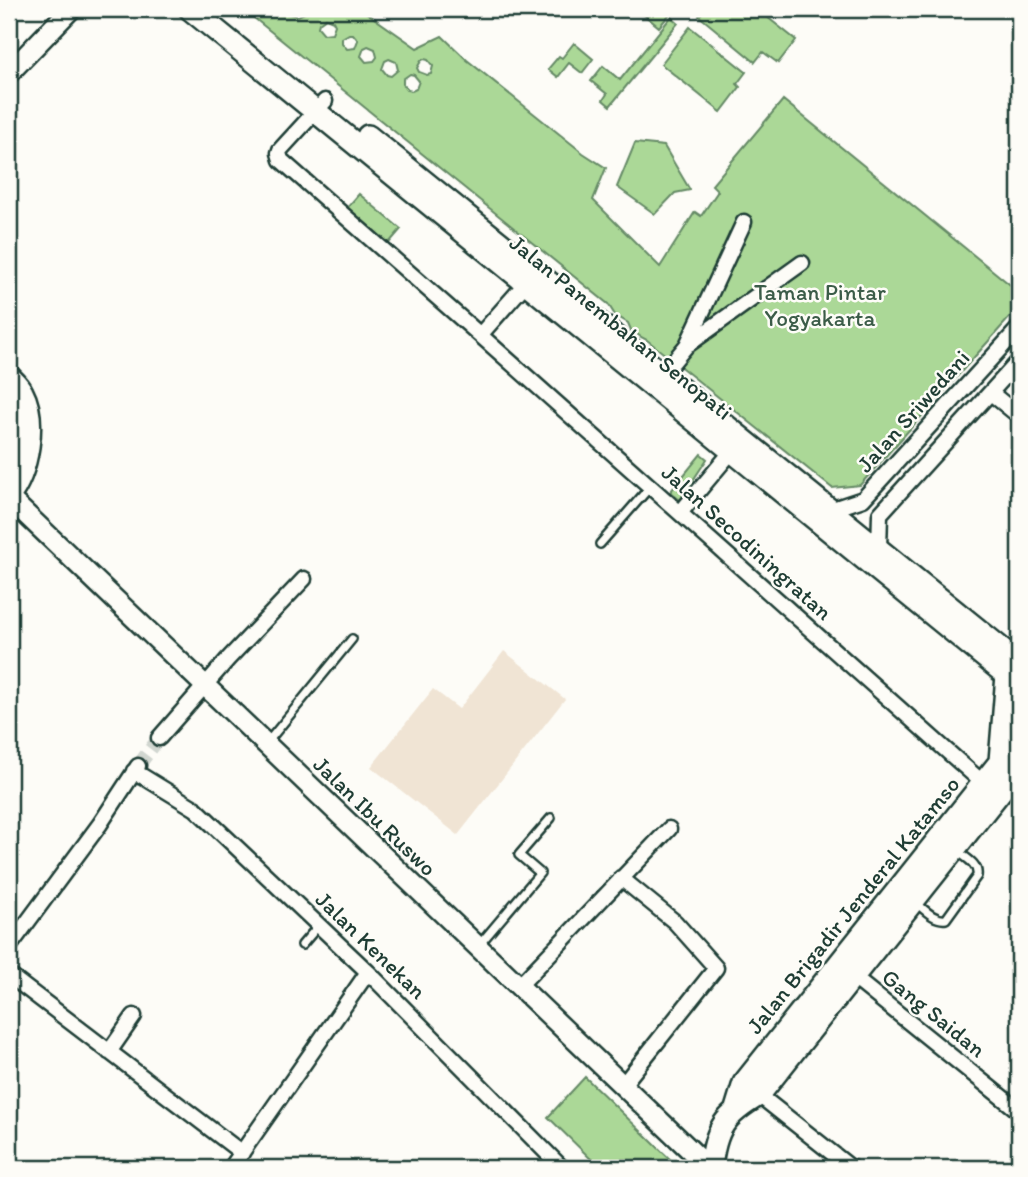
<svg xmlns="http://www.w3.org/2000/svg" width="1028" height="1177" font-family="Itim,sans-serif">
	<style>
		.built { fill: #f0e4d4 }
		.green { fill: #abd897; stroke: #658a66; stroke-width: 2; fill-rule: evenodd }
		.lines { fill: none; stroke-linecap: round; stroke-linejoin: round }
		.street-tunnel { stroke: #d1d6d0; stroke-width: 14; stroke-dasharray: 14 7; stroke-linecap: butt }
		.lane-casing { stroke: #1f3d34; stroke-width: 12 }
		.street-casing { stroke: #1f3d34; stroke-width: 19 }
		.secondary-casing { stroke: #1f3d34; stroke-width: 24 }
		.primary-casing { stroke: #1f3d34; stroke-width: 26 }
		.lane { stroke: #fdfcf7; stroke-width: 7 }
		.street { stroke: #fdfcf7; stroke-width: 14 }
		.secondary { stroke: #fdfcf7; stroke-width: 19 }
		.primary { stroke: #fdfcf7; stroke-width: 21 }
		.labels { text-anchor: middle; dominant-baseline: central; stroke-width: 5; stroke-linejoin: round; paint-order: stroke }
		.park-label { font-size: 23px; fill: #3b5c48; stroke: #fdfcf7 }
		.street-label { font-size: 23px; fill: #1f3d34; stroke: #fdfcf7 }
	</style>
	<rect width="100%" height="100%" fill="#fdfcf7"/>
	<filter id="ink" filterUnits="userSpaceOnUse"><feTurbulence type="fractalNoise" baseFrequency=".0143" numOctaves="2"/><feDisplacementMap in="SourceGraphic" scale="14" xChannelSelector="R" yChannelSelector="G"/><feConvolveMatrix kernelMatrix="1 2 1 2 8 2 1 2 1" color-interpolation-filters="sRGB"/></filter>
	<g filter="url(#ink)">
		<path class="built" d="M504,651L565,699L458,835L371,767L433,689L459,709Z"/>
		<path class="green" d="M243,9H268L298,16L313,9H361L417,48L442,36L467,60L583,153L606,168L593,200L660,267L695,212L701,216L718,191L712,185L783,100L1019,292V307L860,485L832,488L647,340L641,337L631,330L628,323L615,315L608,304ZM326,18L333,21L335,25L332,33L324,34L318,27L319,23ZM349,34H353L358,40L355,48L347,49L342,43V38ZM368,46L375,49L377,57L374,61L366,62L361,56L364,48ZM389,59L396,62L398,70L391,76L387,75L382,69L385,61ZM424,59L428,60L433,66L431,74L427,75L419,72L417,68L421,61ZM410,74L414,75L419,81L416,89L412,91L408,90L403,84V79Z
			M637,9H674L659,27Z
			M705,9H757L796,40L778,63L763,52L755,62L699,16Z
			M671,17L678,23L610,106L603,100L607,94L591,81L603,66L620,80Z
			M690,27L746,72L737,84L740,87L721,112L661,64Z
			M574,43L593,59L582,73L569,63L558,77L548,69L559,56L562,58Z
			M635,143L664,146L690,190L675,193L655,214L617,187Z
			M359,194L401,229L389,243L347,208Z
			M701,454L707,459L680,500L670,492Z
			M585,1077L677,1166L679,1168H639L632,1163L620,1168H600L548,1117Z"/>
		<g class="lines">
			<path class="street-tunnel" d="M138,766L159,738"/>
			<g class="lane-casing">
				<path id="lane" d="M600,544L650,487
					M266,744L352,639
					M914,901C923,908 934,921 946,919L977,876C979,864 966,858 957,851
					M480,944L540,873L519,855L551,818
					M302,945L319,925"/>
			</g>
			<g class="street-casing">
				<path id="street" d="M325,101L280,150L279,153L281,160L480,335L983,783
					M480,335L526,283
					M689,344L802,263
					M663,374L687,345L744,222
					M991,393L1019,416
					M830,510L863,499L1019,328
					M680,513L732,451
					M879,549L880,514L1019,361
					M159,738L228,659L304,579
					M134,771L196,809L368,972L562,1168
					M621,878L675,922L716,968L622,1086
					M9,947L100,824L138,766
					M9,975L242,1153
					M853,977L1019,1111
					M518,987L669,829
					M109,1052L134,1016
					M759,1095L851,1168
					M231,1168L368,972"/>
			</g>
			<g class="secondary-casing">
				<path id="secondary" d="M9,73L71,9
					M9,375C14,380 20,385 23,392C38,420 29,473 9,498
					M9,399C19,420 14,447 9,468
					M9,498L709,1168"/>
			</g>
			<g class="primary-casing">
				<path id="primary" d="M190,9L1019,685
					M368,136L1019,663
					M1000,761L1007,675
					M736,1109L744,1083L1019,738
					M711,1168C715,1128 725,1115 759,1095L1019,768"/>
			</g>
			<use href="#lane" class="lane"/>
			<use href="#street" class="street"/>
			<use href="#secondary" class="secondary"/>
			<use href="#primary" class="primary"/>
		</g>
	</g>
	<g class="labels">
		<g class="park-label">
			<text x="820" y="292">Taman Pintar<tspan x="820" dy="26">Yogyakarta</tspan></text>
		</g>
		<g class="street-label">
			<text transform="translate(621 327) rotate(39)">Jalan Panembahan Senopati</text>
			<text transform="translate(913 411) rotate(-48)">Jalan Sriwedani</text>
			<text transform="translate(747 542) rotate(42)">Jalan Secodiningratan</text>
			<text transform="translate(375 816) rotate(44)">Jalan Ibu Ruswo</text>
			<text transform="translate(853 905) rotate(-51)">Jalan Brigadir Jenderal Katamso</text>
			<text transform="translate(371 945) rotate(44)">Jalan Kenekan</text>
			<text transform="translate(934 1013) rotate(39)">Gang Saidan</text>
		</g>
	</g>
	<rect width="1028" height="1177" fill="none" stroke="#fdfcf7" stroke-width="35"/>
	<rect x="18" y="18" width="993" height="1142" fill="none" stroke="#1f3d34" stroke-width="2.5" filter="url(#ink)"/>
</svg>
